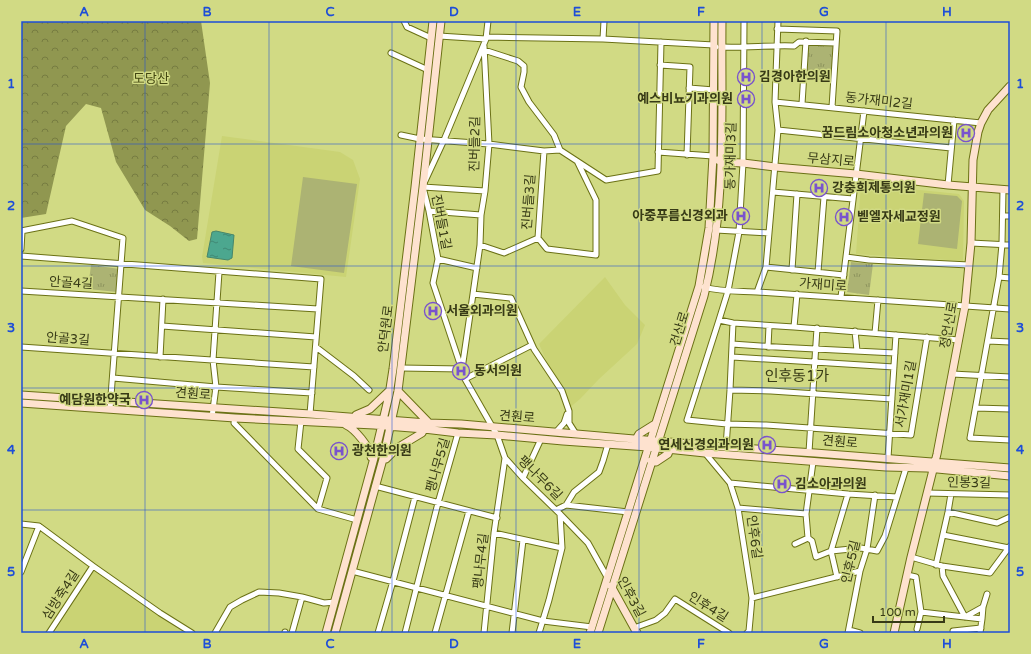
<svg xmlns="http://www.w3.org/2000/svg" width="1031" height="654" font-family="'Varela Round','Noto Sans KR',sans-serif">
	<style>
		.built { fill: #cad374 }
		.grass { fill: #acb373 }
		.forest { fill: url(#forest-crowns) }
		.park { fill: url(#park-tufts) }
		.water { fill: url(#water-ripples); stroke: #46866b }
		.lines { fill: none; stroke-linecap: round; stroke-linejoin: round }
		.street-casing { stroke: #6b7115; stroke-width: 7 }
		.secondary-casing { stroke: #6b7115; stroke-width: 9 }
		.street { stroke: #fff; stroke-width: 5 }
		.secondary { stroke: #fee2cf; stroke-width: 7 }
		.grid { fill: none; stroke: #1d4ed8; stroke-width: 1; stroke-opacity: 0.55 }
		.labels { text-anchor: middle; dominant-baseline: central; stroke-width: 3; stroke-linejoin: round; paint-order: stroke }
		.poi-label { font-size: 13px; font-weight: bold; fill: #373a16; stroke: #d1da84; text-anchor: start }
		.park-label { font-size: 13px; fill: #434711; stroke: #d1da84 }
		.street-label { font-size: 13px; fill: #373a16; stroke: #d1da84 }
		.quarter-label { font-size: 15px; fill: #373a16; stroke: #d1da84 }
		.neatline { fill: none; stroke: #1d4ed8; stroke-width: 1.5 }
		.grid-label { font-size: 13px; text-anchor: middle; font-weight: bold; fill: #1d4ed8 }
	</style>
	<defs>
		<pattern id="forest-crowns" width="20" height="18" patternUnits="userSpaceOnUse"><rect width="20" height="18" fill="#909750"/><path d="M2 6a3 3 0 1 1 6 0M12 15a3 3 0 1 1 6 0" fill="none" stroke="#767c41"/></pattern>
		<pattern id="park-tufts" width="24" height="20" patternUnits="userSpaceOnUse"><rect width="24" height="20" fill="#acb373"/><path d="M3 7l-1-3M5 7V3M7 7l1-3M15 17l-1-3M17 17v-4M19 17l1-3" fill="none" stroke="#8d935d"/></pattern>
		<pattern id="water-ripples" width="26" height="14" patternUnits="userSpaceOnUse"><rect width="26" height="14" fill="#4ca78f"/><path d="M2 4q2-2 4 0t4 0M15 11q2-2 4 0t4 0" fill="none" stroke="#408974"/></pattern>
	</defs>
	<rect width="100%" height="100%" fill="#d1da84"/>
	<path class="built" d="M222,136L340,152L353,160L360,179L346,277L203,263L202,257Z
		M861,184L959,194L964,201L963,261L856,254Z
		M605,277L625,305L645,325L637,344L599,379L580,399L568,409L539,344Z
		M94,570L184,633H54Z"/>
	<path class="grass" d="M303,177L357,184L344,273L291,266Z
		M924,193L957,196L962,201L957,249L918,244Z"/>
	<path class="forest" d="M21,21H201L210,83L197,239L189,241L170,226L145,210L116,162L101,108L86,104L66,126L46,214L21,218Z"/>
	<path class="park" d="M807,42L833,44L831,81L805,79Z
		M851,262L873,264L869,295L847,292Z
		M91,265L120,269L117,292L88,289Z"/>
	<path class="water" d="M216,231L234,235L232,258L228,260L207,257L212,232Z"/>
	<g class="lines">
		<g class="street-casing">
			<path id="street" d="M404,21L407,27L431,38
				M744,21L743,163L739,232L728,291L719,320L687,420L727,424L766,425L911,435L927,337
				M777,29L837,31L832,107
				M439,36L486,39
				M486,37L603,39L714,45L716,47
				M603,39L604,21
				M722,47C746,48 770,45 794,46L799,42L836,43
				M484,50L518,61L524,66V72L521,87L529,102L554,135L560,150L606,180L658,171L661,42
				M391,53L428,70
				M660,65L690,67L687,155
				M689,88L714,90
				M775,102L981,123
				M802,104L806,41
				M778,130L951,148
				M401,135L420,139L489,144L544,151L560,150
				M544,151L538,238L547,249L596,255V200L578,163
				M658,152L713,156
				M425,181L444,140L486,39L488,21
				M948,185L954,120
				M423,187L485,191
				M1003,189L1002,244L999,277L970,438L1010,440
				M424,191L429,211L438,259L433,283L465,379L497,435L505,458L523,478L560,514L588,543L607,577
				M773,192L853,199
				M429,211L481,215
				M1003,216H1010
				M716,230L769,233
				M21,231L72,221L123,238L110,409
				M971,243L1010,245
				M480,245L504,253L538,238
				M21,249L22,231
				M21,256L321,279L310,414
				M846,257L869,260L969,265
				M438,259L477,268
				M766,267L844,275
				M792,270L797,194
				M818,272L824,197
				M999,277L1010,278
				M704,287C721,292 739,291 757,292L1010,309
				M21,291L318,309
				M757,292L766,267L778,130L775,102L778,21
				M473,294L511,298L534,349L562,391L569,411V423L576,434
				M841,297L864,111
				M719,320L733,323L794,327L959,340
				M162,326L316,337
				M794,327L797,294
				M855,331L857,351
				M875,333L878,300
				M988,341L1010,342
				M732,344L776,347L895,353
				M21,347L314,367
				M316,347L354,376L369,390
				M768,347L769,326
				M160,357L163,299
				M732,357L894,367
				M401,368L462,369L473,294L480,245L481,215L485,191L489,144L484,46
				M952,374L1010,377
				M113,378L216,387L312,393
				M465,379L532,345
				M730,390L771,391L892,399
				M976,408L1010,409
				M212,417L216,387L213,360L219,272
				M235,418L234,423L318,509L357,520
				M301,421L298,449L327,478L318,509
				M556,432L564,423L567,414
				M726,447L730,390L733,323
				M809,452L817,328
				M705,453L730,483L738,508L752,598L749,631L747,633
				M888,458L896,335
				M813,462L806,514L808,538L812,541L816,557L831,551L861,548L877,551L885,536L906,468
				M523,478L541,439
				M730,483L848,494L897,497
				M375,486L497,518
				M927,493L1010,495
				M566,505L574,492L599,472L603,461L608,444
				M738,508L806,514
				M556,510L566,505L628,512
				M948,512L997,523L1010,517
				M21,524L39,526L93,566L49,633
				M494,533L562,548
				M943,535L1009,548
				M795,544L808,538
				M911,557L942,566L990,573L1010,546
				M936,565L948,512L951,494
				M93,566L160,613L192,633
				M942,566L943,576L965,617L983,607
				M352,571L543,621L592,627
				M21,572L39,526
				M907,575L916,577L921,612L917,629
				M837,577L831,551L848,494
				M752,598L860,571
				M921,612L982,619
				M634,628L656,620L665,613L675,599L729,633
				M849,630L860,633
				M953,631L981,628
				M215,633L230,607L242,600L259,592L279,593L302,597L324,603L335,602
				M285,633V632
				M292,633L302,597
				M378,633L393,581L415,497
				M405,633L438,503L458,433
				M435,633L469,511
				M484,633L494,533L505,458
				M512,633L523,540
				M539,633L549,600L562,548L560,514
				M848,633L860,571L867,549L875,495
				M980,633L982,619L983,607L987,594"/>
		</g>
		<g class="secondary-casing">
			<path id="secondary" d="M718,160L721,162L743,163L775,167L856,174L948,185L1010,190
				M398,391L430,424
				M21,395L310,414L427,423L461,424L726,447L815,453L1010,468
				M21,403L235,418L374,425L424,429L458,433L497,435L563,441L648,447L705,453L886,467L927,468L1010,476
				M356,418V415L370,409L390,390
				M346,425C355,429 370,447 371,457L373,458
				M636,439L639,434L655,424
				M383,459H386L397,448L422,433L424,429
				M651,461L656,462L668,454L670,449
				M611,586L637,633
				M326,633L374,458L389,395L393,369L415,187L433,21
				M335,633L383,459L398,391L423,187L441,21
				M590,633L699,286L709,228L713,156L714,21
				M598,633L704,296C727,206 721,113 722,21
				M894,633L911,557L937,454L965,306L971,243L973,160L978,132L981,123L988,110L1010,86"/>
		</g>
		<use href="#street" class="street"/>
		<use href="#secondary" class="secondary"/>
	</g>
	<path class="grid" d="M145,21V633M269,21V633M392,21V633M516,21V633M639,21V633M762,21V633M886,21V633M21,144H1010M21,266H1010M21,388H1010M21,510H1010"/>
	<defs>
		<g id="hospital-ring" transform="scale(0.9)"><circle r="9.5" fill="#d1da84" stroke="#7953cd" stroke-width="1.5"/><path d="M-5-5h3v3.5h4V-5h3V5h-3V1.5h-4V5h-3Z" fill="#7953cd"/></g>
	</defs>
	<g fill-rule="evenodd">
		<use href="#hospital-ring" x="746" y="77"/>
		<use href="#hospital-ring" x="746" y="99"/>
		<use href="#hospital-ring" x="966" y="133"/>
		<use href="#hospital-ring" x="819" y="188"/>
		<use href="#hospital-ring" x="741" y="216"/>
		<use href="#hospital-ring" x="844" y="217"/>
		<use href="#hospital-ring" x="433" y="311"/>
		<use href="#hospital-ring" x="461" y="371"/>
		<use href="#hospital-ring" x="144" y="400"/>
		<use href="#hospital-ring" x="767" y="445"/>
		<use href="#hospital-ring" x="339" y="451"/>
		<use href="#hospital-ring" x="782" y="484"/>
	</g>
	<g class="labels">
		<g class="poi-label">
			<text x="759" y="77">김경아한의원</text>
			<text x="733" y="99" text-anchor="end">예스비뇨기과의원</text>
			<text x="953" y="133" text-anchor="end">꿈드림소아청소년과의원</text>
			<text x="832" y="188">강충희제통의원</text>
			<text x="728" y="216" text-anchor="end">아중푸름신경외과</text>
			<text x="857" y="217">벧엘자세교정원</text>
			<text x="446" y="311">서울외과의원</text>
			<text x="474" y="371">동서의원</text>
			<text x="131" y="400" text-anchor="end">예담원한약국</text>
			<text x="754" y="445" text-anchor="end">연세신경외과의원</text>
			<text x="352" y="451">광천한의원</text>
			<text x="795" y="484">김소아과의원</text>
		</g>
		<g class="park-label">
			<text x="151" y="79">도당산</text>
		</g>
		<g class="street-label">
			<text transform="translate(879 101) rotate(6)">동가재미2길</text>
			<text transform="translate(475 144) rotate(-89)">진버들2길</text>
			<text transform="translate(731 156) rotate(-89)">동가재미3길</text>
			<text transform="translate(831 160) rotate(5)">무삼지로</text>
			<text transform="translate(529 202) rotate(-86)">진버들3길</text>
			<text transform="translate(441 222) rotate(79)">진버들1길</text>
			<text transform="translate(71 283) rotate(3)">안골4길</text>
			<text transform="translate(823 285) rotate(4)">가재미로</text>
			<text transform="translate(949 325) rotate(-80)">정언신로</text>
			<text transform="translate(386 329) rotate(-83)">안덕원로</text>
			<text transform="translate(680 329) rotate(-73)">건산로</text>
			<text transform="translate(68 339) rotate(4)">안골3길</text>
			<text transform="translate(193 394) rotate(4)">견훤로</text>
			<text transform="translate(906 394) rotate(-80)">서가재미1길</text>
			<text transform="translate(517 417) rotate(4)">견훤로</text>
			<text transform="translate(840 442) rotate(5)">견훤로</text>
			<text transform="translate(438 465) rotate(-74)">팽나무5길</text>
			<text transform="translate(540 478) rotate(45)">팽나무6길</text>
			<text transform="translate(969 483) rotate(1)">인봉3길</text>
			<text transform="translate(754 537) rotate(82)">인후6길</text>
			<text transform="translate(481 561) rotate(-84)">팽나무4길</text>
			<text transform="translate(851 562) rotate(-77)">인후5길</text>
			<text transform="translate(61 595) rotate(-57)">심방죽4길</text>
			<text transform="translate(631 597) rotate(62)">인후3길</text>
			<text transform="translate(708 607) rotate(32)">인후4길</text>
		</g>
		<g class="quarter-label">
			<text x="797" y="376">인후동1가</text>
		</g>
	</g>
	<rect width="1031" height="654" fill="none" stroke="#d1da84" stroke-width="44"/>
	<path d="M873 616v6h71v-6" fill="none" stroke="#373a16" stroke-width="2"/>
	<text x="879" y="616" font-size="12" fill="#373a16" stroke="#d1da84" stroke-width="3" paint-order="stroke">100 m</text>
	<rect x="22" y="22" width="987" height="610" class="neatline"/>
	<g class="grid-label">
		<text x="84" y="16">A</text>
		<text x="207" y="16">B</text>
		<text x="330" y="16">C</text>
		<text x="454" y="16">D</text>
		<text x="577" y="16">E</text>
		<text x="701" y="16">F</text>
		<text x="824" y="16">G</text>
		<text x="947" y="16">H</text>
		<text x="11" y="88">1</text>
		<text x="1020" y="88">1</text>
		<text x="11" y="210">2</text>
		<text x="1020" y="210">2</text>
		<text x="11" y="332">3</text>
		<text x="1020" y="332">3</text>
		<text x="11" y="454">4</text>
		<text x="1020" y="454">4</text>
		<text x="11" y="576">5</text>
		<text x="1020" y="576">5</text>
		<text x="84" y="648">A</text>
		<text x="207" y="648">B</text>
		<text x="330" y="648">C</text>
		<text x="454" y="648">D</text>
		<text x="577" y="648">E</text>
		<text x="701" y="648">F</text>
		<text x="824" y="648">G</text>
		<text x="947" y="648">H</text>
	</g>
</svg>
